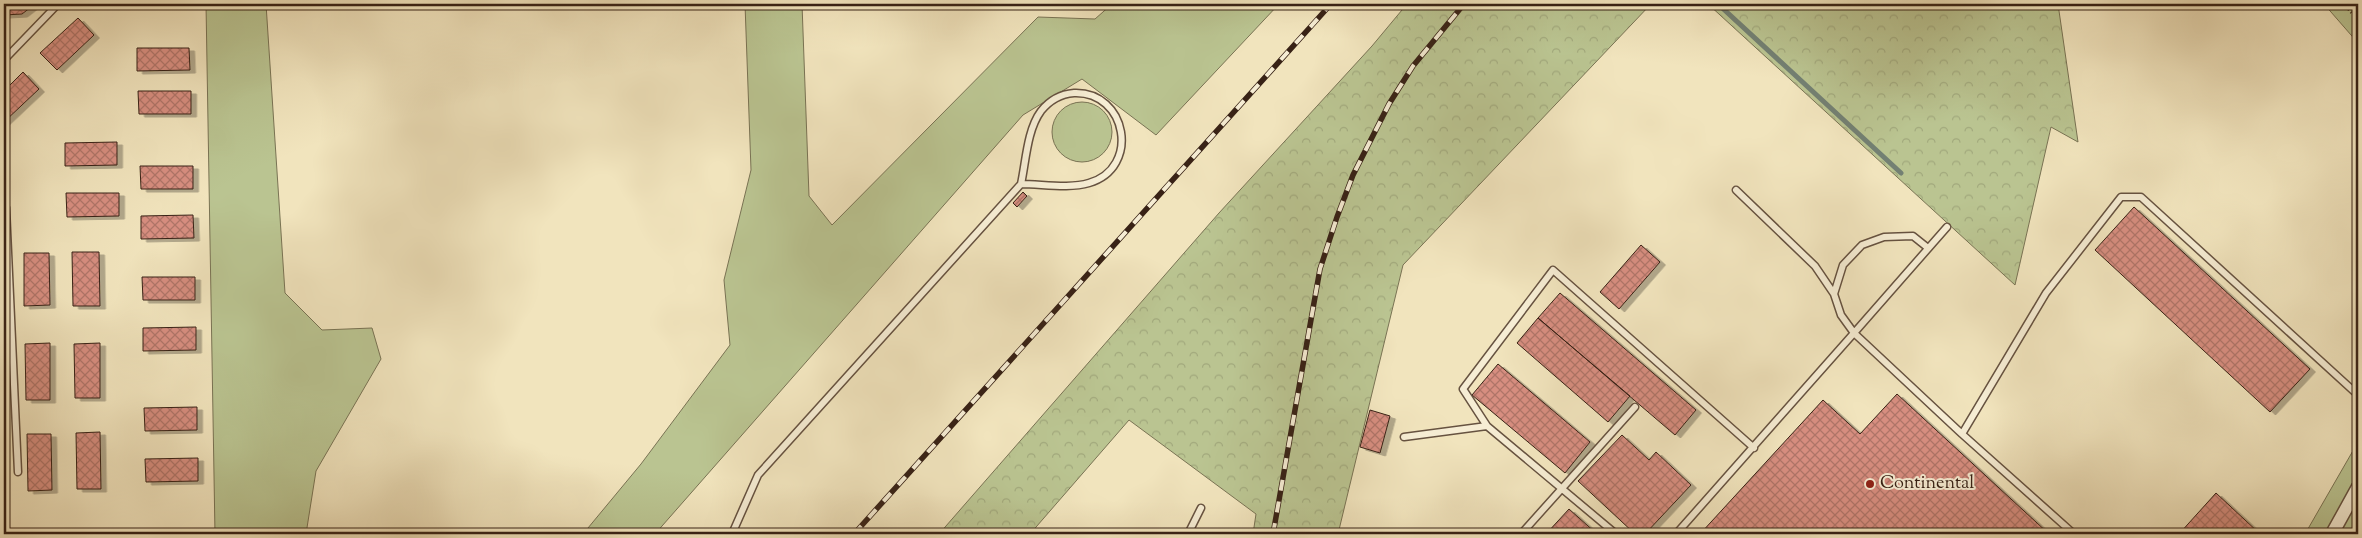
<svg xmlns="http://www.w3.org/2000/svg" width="2362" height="538" font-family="'Sorts Mill Goudy',serif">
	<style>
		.green { fill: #bac491; stroke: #797354 }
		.forest { fill: url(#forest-crowns); stroke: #797354 }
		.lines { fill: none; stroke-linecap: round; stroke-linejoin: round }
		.stream { stroke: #738073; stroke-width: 5 }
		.building { fill: url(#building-cross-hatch); stroke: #382216; filter: url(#shadow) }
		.lane-casing { stroke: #665240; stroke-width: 9 }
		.street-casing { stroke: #665240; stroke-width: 15 }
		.path { stroke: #382216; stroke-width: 3; stroke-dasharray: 1 2.5; stroke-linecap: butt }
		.lane { stroke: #f6edd4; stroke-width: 6 }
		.street { stroke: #f6edd4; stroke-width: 12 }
		.rail-casing { stroke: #382216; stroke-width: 5.5 }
		.rail { stroke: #f6edd4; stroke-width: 4; stroke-dasharray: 11; stroke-linecap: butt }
		.poi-dot { fill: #8f2418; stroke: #f6edd4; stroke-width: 2 }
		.labels { text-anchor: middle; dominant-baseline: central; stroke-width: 4; stroke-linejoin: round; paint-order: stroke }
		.poi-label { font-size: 18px; fill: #382216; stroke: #f6edd4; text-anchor: start }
	</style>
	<defs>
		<pattern id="forest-crowns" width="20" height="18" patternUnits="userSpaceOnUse" patternTransform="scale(1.25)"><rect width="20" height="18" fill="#bac491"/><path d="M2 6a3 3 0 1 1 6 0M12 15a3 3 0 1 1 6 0" fill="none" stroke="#a1a87c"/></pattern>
		<pattern id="building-cross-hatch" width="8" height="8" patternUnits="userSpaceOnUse" patternTransform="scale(1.25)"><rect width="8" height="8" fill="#d78e80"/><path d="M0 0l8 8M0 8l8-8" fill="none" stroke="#af7468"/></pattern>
		<filter id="shadow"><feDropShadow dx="5.5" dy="3" stdDeviation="0" flood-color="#0004"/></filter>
	</defs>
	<rect width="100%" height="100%" fill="#f1e4bd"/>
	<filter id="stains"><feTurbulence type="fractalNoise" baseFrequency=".004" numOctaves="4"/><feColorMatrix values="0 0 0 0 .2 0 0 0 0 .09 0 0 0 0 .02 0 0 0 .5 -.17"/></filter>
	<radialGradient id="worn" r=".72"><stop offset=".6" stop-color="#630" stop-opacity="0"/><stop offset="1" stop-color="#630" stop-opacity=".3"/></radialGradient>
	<path class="green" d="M206,4H266L285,293L322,330L372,328L381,359L316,471L306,534H215Z
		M745,4H802L809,196L832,225L1038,17L1095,19L1112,4H1279L1156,135L1082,79L1023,115L655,534H583L641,464L730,345L724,280L751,170Z
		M2324,4H2358V43Z
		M1052 132a30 30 0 1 1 60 0a30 30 0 1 1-60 0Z
		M2358,442V534H2305Z"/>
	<path class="forest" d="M1407,4H1651L1403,265L1338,534H1253L1256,514L1129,420L1030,534H939L1219,213L1372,46Z
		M1708,4H2058L2078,142L2051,127L2015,285Z"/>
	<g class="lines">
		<path class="stream" d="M1718,4L1901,173"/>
	</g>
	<path class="building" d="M4,4H35L22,14L4,15Z
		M78,18L94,35L57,70L40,53Z
		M137,48H189L190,70L137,71Z
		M23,72L39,89L4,122V91Z
		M138,91H191V114H139Z
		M117,142V165L65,166V143Z
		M140,166H193V189H141Z
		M1023,192L1027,196L1017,207L1013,203Z
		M66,193H119V216L67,217Z
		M2134,207L2310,369L2270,412L2095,250Z
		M193,215L194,238L141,239V216Z
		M1641,245L1660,262L1619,309L1600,292Z
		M72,252H99L100,306H73Z
		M24,253H49L50,305L24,306Z
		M142,277H195V300H143Z
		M1560,293L1696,410L1675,435L1538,318Z
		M1538,318L1630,396L1608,422L1517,343Z
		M196,327V350L143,351V328Z
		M50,343V400H26L25,344Z
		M100,343V398H75L74,344Z
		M1498,364L1590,442L1565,473L1472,395Z
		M1897,394L2049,534H1700L1823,400L1860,434Z
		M197,407V430L145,431L144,408Z
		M1370,410L1390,416L1380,453L1360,447Z
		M100,432L101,489H77L76,433Z
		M27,434H51L52,490L28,491Z
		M1622,435L1649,460L1656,452L1691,485L1645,534H1635L1578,481Z
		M198,458V481L146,482L145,459Z
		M2216,493L2259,533L2257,534H2179Z
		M1569,509L1597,534H1546Z
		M75,531V534H29V532Z"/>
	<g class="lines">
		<g class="lane-casing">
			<path id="lane" d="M4,60L58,4
				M1736,190L1815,266L1834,294L1841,315L1854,333L1947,227
				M4,202L6,208L18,472
				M1834,294L1843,265L1862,245L1884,237L1913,236L1928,248
				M1962,434L2046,293L2121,197H2141L2358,395
				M1404,437L1487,426
				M732,534L758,475L1021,184C1026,161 1027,130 1041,111C1049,101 1061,94 1074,93C1127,91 1141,168 1089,183C1069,189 1042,184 1021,184
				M1188,534L1201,508
				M1521,534L1635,407
				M1616,534L1487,426L1463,389L1553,270L1754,448
				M1676,534L1854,333L1962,434L2074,534"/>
		</g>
		<g class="street-casing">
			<path id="street" d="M2332,534L2358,487"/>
		</g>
		<path class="path" d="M2344,4L2358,20"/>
		<use href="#lane" class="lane"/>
		<use href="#street" class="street"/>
		<g class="rail-casing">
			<path id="rail" d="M854,534L1331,4
				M1273,534L1320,269L1337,217L1353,175L1389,104L1413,66L1464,4"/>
		</g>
		<use href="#rail" class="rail"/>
	</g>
	<circle class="poi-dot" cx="1870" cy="484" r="5"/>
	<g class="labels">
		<g class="poi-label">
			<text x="1880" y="484">Continental</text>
		</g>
	</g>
	<rect width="2362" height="538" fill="none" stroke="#f1e4bd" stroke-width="20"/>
	<rect x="5" y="5" width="2352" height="528" fill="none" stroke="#382216" stroke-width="2.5"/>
	<rect x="10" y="10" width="2342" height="518" fill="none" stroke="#382216"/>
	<rect width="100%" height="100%" filter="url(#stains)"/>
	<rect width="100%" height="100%" fill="url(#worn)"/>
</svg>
